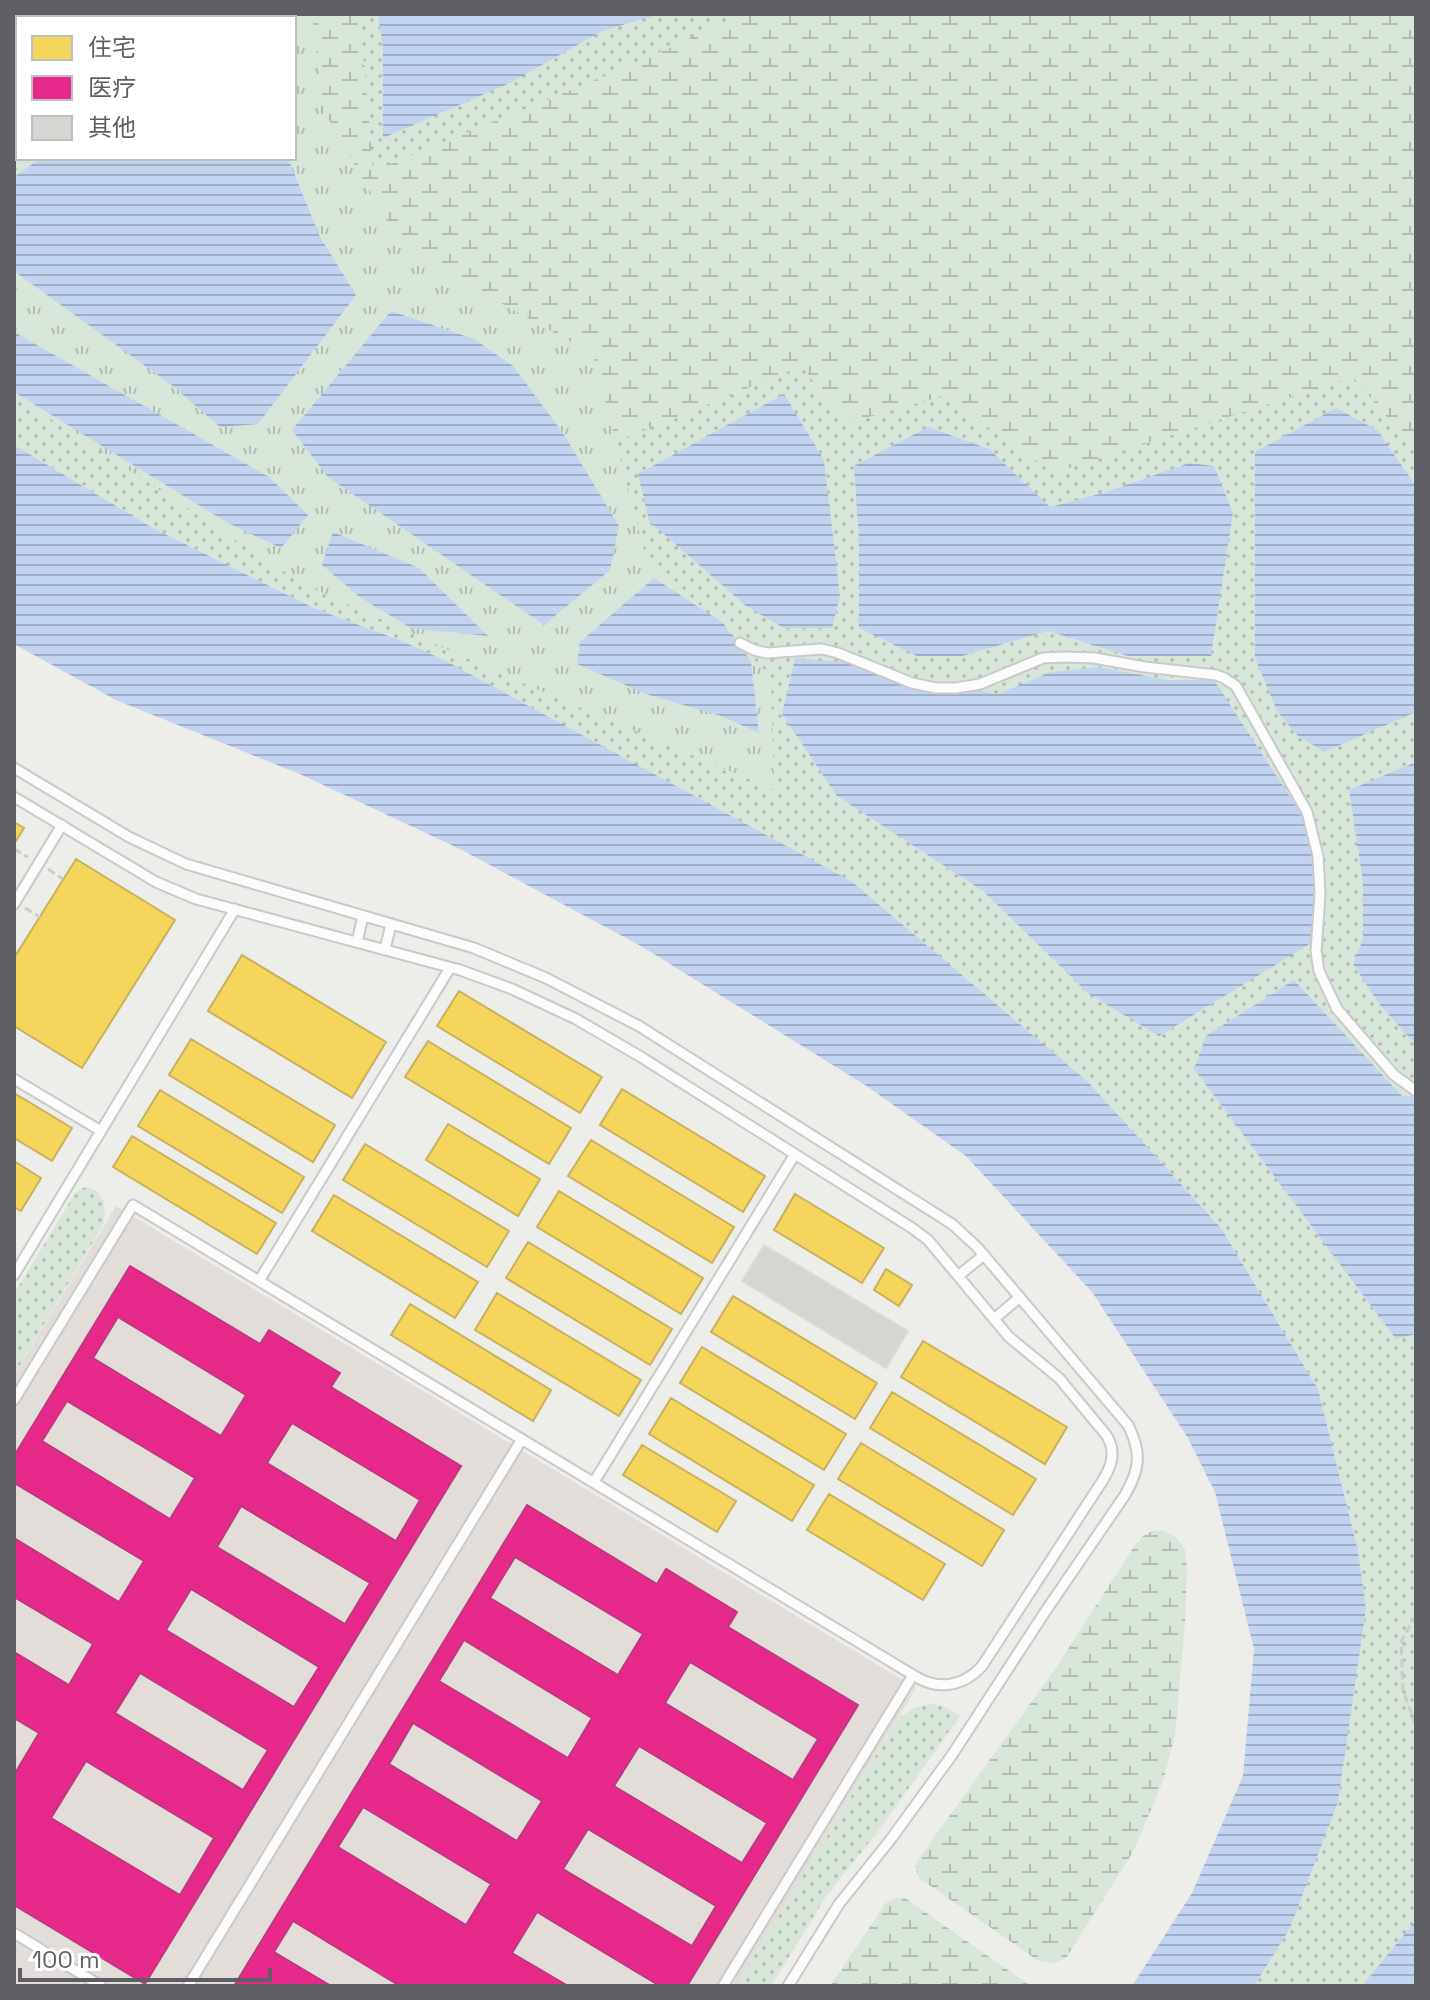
<svg xmlns="http://www.w3.org/2000/svg" width="1430" height="2000" font-family="'Space Grotesk','Noto Sans SC',sans-serif">
	<style>
		.medical { fill: #e3ddd9 }
		.grass { fill: url(#grass-dots); fill-rule: evenodd }
		.wetland { fill: url(#wetland-marsh) }
		.park { fill: url(#park-tufts); fill-rule: evenodd }
		.water { fill: url(#water-rules) }
		.homes { fill: #f6d55c; stroke: #c8b25e; stroke-width: 2 }
		.health { fill: #e7298a; stroke: #be397f; stroke-width: 2; fill-rule: evenodd }
		.building { fill: #d6d5d2; stroke: #dcdbd7; stroke-width: 2 }
		.lines { fill: none; stroke-linecap: round; stroke-linejoin: round }
		.lane-casing { stroke: #c9cac9; stroke-width: 13 }
		.path { stroke: #cacdcc; stroke-width: 3; stroke-dasharray: 8 4; stroke-linecap: butt }
		.lane { stroke: #fcfcfc; stroke-width: 9 }
	</style>
	<defs>
		<pattern id="grass-dots" width="8" height="8" patternUnits="userSpaceOnUse" patternTransform="scale(2)"><rect width="8" height="8" fill="#d7e6d8"/><path d="M2 2h.1M6 6h.1" fill="none" stroke="#b2beb3" stroke-width="1.8" stroke-linecap="round"/></pattern>
		<pattern id="wetland-marsh" width="20" height="14" patternUnits="userSpaceOnUse" patternTransform="scale(2)"><rect width="20" height="14" fill="#d7e6d8"/><path d="M1 5h8M5 5V1M11 12h8M15 12V8" fill="none" stroke="#b2beb3"/></pattern>
		<pattern id="park-tufts" width="24" height="20" patternUnits="userSpaceOnUse" patternTransform="scale(2)"><rect width="24" height="20" fill="#d7e6d8"/><path d="M3 7l-1-3M5 7V3M7 7l1-3M15 17l-1-3M17 17v-4M19 17l1-3" fill="none" stroke="#b2beb3"/></pattern>
		<pattern id="water-rules" width="6" height="5" patternUnits="userSpaceOnUse" patternTransform="scale(2)"><rect width="6" height="5" fill="#c2d4f0"/><path d="M0 2.5h6" fill="none" stroke="#a1afc6"/></pattern>
	</defs>
	<rect width="100%" height="100%" fill="#ecece8"/>
	<path class="medical" d="M116,1206L916,1688L736,1986H14V1376Z"/>
	<path class="grass" d="M14,14H1416V1986H1251L1366,1608L1358,1551L1318,1389L1221,1228L1088,1082L446,661L402,641L316,609L153,528L14,445ZM18,18H294V158H18Z
		M87,1187C105,1191 107,1208 103,1225L14,1375V1294L75,1193L82,1188Z
		M932,1704L943,1706L960,1716L879,1830L827,1895L771,1986H736L898,1719L913,1708Z"/>
	<path class="wetland" d="M268,14H358L361,25L373,171L639,62L742,14H1416V451L1353,377L1054,473L943,396L844,424L802,366L600,448L379,283L294,18Z
		M1154,1530L1164,1531L1176,1537L1185,1549L1187,1569L1185,1621L1175,1735L1163,1781L1133,1852L1066,1958L1054,1963L1037,1960L919,1878L915,1867L917,1861L1056,1668L1135,1545L1143,1536Z
		M895,1898H905L1031,1986H830L886,1903Z"/>
	<path class="park" d="M14,14H312L324,111L403,249L593,354L644,550L771,676L774,790L499,673L303,584L14,395ZM18,18H294V158H18Z"/>
	<path class="water" d="M14,14H228L222,18H18V140L14,142Z
		M378,14H660L602,31L510,83L383,138V47Z
		M41,158H288L320,237L356,295L258,424L220,427L173,386L14,271V177Z
		M391,311L474,339L513,366L563,433L619,526L610,570L544,625L328,477L292,430Z
		M14,332L269,477L308,515L281,548L228,523L14,392Z
		M784,394L824,460L840,595L832,628H784L746,606L649,521L638,474Z
		M1336,408L1377,430L1416,486V712L1324,752L1297,735L1277,711L1255,658V452Z
		M928,427L989,449L1050,507L1103,493L1189,463L1214,466L1233,513L1211,656H1128L1048,631L962,656H917L859,628V540L854,466Z
		M14,445L153,528L316,609L402,641L446,661L851,881L1088,1082L1221,1228L1318,1389L1358,1551L1366,1608L1338,1802L1290,1928L1254,1986H1132L1192,1893L1243,1776L1254,1649L1215,1492L1188,1438L1092,1292L966,1156L865,1085L641,946L460,849L302,775L116,700L14,644Z
		M333,532L419,568L488,636L411,628L361,598L322,565Z
		M654,578L723,623L751,661L759,733L721,716L646,694L577,664L580,642Z
		M795,658L865,664L929,683L998,694L1051,672L1098,667L1167,680H1214L1313,832V942L1159,1036L1089,994L983,891L837,796L782,714Z
		M1416,762V1045L1380,1005L1353,964L1363,939V881L1349,790Z
		M1294,980L1402,1096L1416,1097V1334L1396,1339L1194,1069L1206,1036Z
		M1416,1920V1986H1362Z"/>
	<path class="homes" d="M14,822L24,828L14,844Z
		M76,859L175,920L82,1068L14,1026V958Z
		M242,955L386,1042L352,1098L208,1011Z
		M459,991L602,1077L580,1113L437,1026Z
		M191,1039L335,1125L313,1162L169,1075Z
		M428,1041L571,1128L549,1164L405,1077Z
		M622,1089L765,1176L743,1212L600,1125Z
		M160,1090L304,1177L282,1213L138,1126Z
		M14,1093L72,1128L52,1161L14,1138Z
		M448,1124L540,1179L518,1216L426,1160Z
		M132,1136L276,1223L257,1254L113,1167Z
		M591,1140L734,1227L712,1263L568,1176Z
		M365,1144L509,1231L487,1267L343,1180Z
		M14,1161L41,1178L21,1211L14,1207Z
		M559,1191L703,1278L681,1314L537,1227Z
		M795,1194L884,1248L862,1283L774,1230Z
		M334,1195L478,1282L455,1318L312,1231Z
		M528,1242L672,1329L650,1365L506,1278Z
		M886,1269L912,1285L899,1306L874,1290Z
		M497,1293L641,1380L619,1416L475,1330Z
		M733,1296L877,1383L855,1419L711,1332Z
		M410,1304L551,1390L533,1421L391,1335Z
		M923,1341L1067,1427L1045,1464L901,1377Z
		M702,1347L846,1434L824,1470L680,1383Z
		M892,1392L1036,1479L1013,1515L870,1428Z
		M671,1398L814,1485L792,1521L649,1434Z
		M861,1443L1004,1530L982,1566L838,1479Z
		M642,1445L736,1501L717,1532L623,1475Z
		M829,1494L945,1564L923,1600L807,1530Z"/>
	<path class="health" d="M130,1266L260,1344L269,1330L340,1373L331,1387L461,1466L145,1984L14,1905V1775L39,1733L14,1718V1652L69,1685L93,1644L14,1597V1538L119,1602L144,1561L16,1484L14,1487V1456ZM118,1317L246,1395L221,1436L93,1358ZM67,1401L195,1478L170,1519L42,1441ZM292,1423L420,1500L396,1541L267,1463ZM241,1506L370,1583L345,1624L217,1547ZM191,1589L319,1667L294,1707L166,1630ZM140,1673L268,1750L243,1790L115,1713ZM86,1761L214,1838L180,1895L51,1818Z
		M527,1505L657,1584L666,1569L737,1612L728,1627L858,1705L687,1986H660L537,1912L512,1953L568,1986H400L293,1921L274,1952L331,1986H234ZM515,1557L643,1634L618,1675L490,1598ZM464,1640L592,1718L568,1758L439,1681ZM690,1662L818,1739L793,1780L665,1703ZM413,1723L542,1801L517,1841L389,1764ZM639,1746L767,1823L742,1863L614,1786ZM363,1807L491,1884L466,1925L338,1847ZM588,1829L716,1906L692,1946L563,1869Z"/>
	<path class="building" d="M764,1245L908,1331L886,1368L742,1281Z"/>
	<g class="lines">
		<g class="lane-casing">
			<path id="lane" d="M740,643L754,650L767,653L822,649L838,653L912,683L936,688H956L980,684L1043,658L1064,657L1094,658L1145,667L1216,675L1224,678L1236,686L1307,812L1318,856L1320,894L1316,951L1319,971L1337,1009L1394,1075L1416,1091
				M14,768L129,837L186,864L474,948L546,978L639,1026L952,1224L977,1247L1128,1425C1142,1453 1140,1469 1125,1495L1045,1612L952,1755L891,1839L839,1904L788,1986
				M14,797L156,882L196,899L460,970L512,989L576,1019L641,1057L912,1228L928,1240L1009,1337L1059,1378L1107,1436C1116,1452 1112,1465 1103,1480L982,1666C963,1687 937,1691 913,1675
				M14,904L62,825
				M357,942L363,916
				M385,950L391,924
				M14,1079L101,1131
				M14,1275L235,909
				M958,1276L984,1255
				M259,1281L450,968
				M994,1319L1020,1297
				M14,1400L133,1205L913,1675L723,1986
				M594,1482L795,1154
				M14,1933L101,1986
				M188,1986L522,1439"/>
		</g>
		<path class="path" d="M14,849L28,857
			M48,869L63,879
			M25,908L40,917
			M1416,1615L1401,1642L1403,1690L1416,1727"/>
		<use href="#lane" class="lane"/>
	</g>
	<rect width="1430" height="2000" fill="none" stroke="#5d5f64" stroke-width="32"/>
	<rect x="16" y="16" width="280" height="144" fill="#ffffff" stroke="#bebfc1" stroke-width="2"/>
	<rect x="32" y="36" width="40" height="24" fill="#f6d55c" stroke="#bebfc1" stroke-width="2"/>
	<text x="88" y="56" font-size="24" fill="#5d5f64">住宅</text>
	<rect x="32" y="76" width="40" height="24" fill="#e7298a" stroke="#bebfc1" stroke-width="2"/>
	<text x="88" y="96" font-size="24" fill="#5d5f64">医疗</text>
	<rect x="32" y="116" width="40" height="24" fill="#d6d5d2" stroke="#bebfc1" stroke-width="2"/>
	<text x="88" y="136" font-size="24" fill="#5d5f64">其他</text>
	<path d="M20 1968v12h250v-12" fill="none" stroke="#5d5f64" stroke-width="4"/>
	<text x="32" y="1968" font-size="24" fill="#5d5f64" stroke="#ffffff" stroke-width="6" paint-order="stroke">100 m</text>
</svg>
